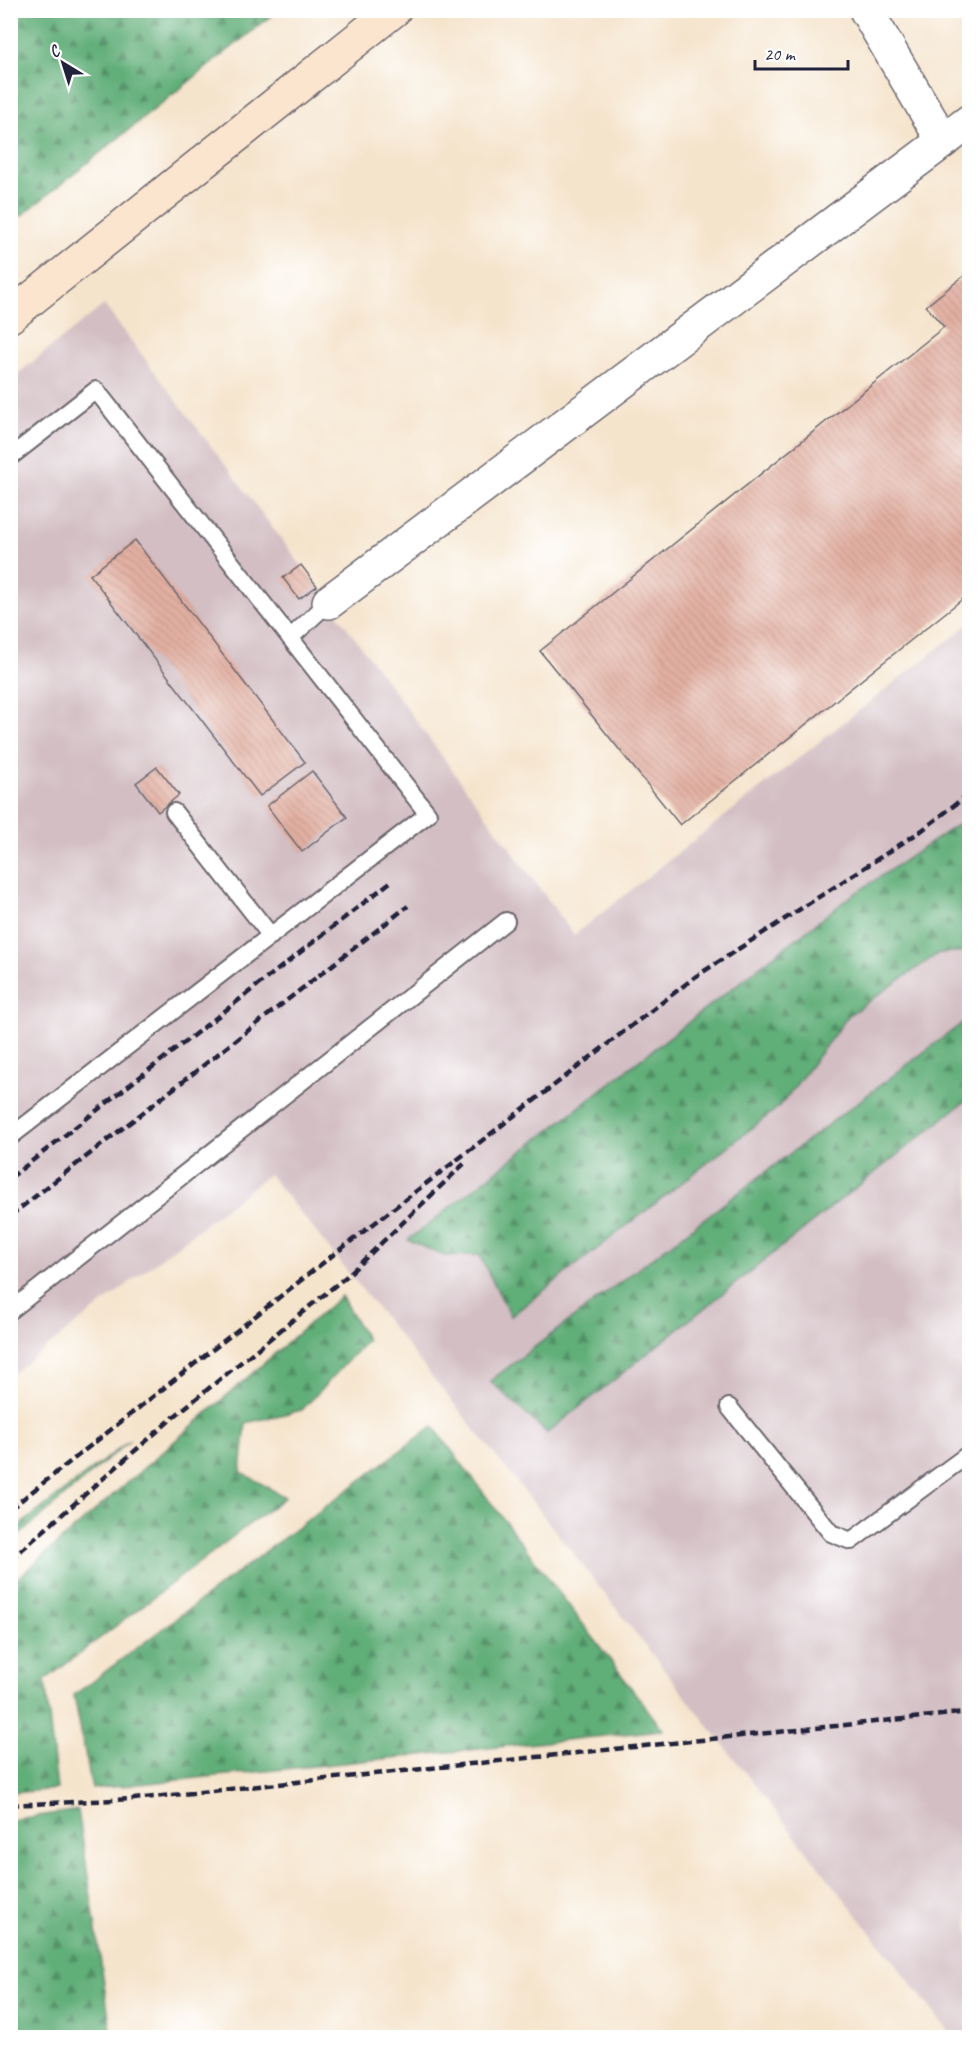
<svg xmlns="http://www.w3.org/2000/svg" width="980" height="2048" font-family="Caveat,sans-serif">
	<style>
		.industrial { fill: #d2bec3 }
		.forest { fill: url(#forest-firs); stroke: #41685a; stroke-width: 1.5 }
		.building { fill: url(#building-back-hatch) }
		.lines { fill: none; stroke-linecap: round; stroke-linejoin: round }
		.lane-casing { stroke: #6c666e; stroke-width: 20 }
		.street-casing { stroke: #6c666e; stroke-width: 36 }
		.secondary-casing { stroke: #6c666e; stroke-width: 36 }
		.lane { stroke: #fff; stroke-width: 16 }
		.street { stroke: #fff; stroke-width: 33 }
		.secondary { stroke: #fce5cf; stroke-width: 33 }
		.rail { stroke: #22223b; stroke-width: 4.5; stroke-dasharray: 9 4.5; stroke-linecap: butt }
	</style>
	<defs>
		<pattern id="forest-firs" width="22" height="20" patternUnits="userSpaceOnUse" patternTransform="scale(1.5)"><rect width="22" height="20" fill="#60ae78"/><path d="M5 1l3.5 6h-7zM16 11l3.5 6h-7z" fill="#4f8d64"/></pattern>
		<pattern id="building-back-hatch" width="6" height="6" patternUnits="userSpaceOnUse" patternTransform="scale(1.5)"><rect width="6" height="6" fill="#e3b0a2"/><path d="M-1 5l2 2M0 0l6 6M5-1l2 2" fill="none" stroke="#c2978c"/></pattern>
	</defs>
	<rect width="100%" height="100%" fill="#fff"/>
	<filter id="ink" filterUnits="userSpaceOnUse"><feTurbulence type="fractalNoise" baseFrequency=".0167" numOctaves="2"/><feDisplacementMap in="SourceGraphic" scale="12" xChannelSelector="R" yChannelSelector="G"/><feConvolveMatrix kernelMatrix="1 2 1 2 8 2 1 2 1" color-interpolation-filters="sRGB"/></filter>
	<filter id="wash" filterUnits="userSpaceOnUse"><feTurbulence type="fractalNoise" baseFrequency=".008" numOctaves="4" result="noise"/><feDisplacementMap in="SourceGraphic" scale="24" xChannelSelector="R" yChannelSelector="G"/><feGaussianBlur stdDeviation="1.35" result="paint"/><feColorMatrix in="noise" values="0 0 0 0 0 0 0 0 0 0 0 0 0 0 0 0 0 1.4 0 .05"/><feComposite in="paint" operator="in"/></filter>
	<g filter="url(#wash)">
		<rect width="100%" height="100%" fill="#f5e4cc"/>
		<path class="industrial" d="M104,305L301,565L574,935L969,624V2037H953L520,1486L269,1174L11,1375V379Z"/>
		<path class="forest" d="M11,10H277V11L11,224Z
			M969,817V951L939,953L849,1015L780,1106L511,1316L479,1255L445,1256L408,1240L847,899Z
			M969,1018V1098L547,1433L490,1381Z
			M341,1296L367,1340L302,1410L246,1423L241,1472L285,1497L45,1680L57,1789L11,1793V1584Z
			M433,1426L663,1730L92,1789L74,1695Z
			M130,1440L11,1542V1532Z
			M78,1810L112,2037H11V1820Z"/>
		<g id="blocks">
			<path class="building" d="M970,271V593L680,825L540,651L944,327L926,306Z
				M135,540L305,762L260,796L90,575Z
				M301,565L317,586L299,599L283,578Z
				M157,767L179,795L158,812L136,783Z
				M312,771L347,817L302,852L267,806Z"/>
		</g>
	</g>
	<g filter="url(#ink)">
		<use href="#blocks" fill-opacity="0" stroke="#6c666e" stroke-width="1.5"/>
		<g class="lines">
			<g class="lane-casing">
				<path id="lane" d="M10,457L96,390L428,814L10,1137
					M290,638L329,602
					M174,812L271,936
					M10,1311L506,921
					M729,1407L831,1533L851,1541L970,1453"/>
			</g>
			<g class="street-casing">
				<path id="street" d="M866,10L943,141
					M329,602L970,121"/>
			</g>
			<g class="secondary-casing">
				<path id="secondary" d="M10,316L394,10"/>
			</g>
			<use href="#lane" class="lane"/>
			<use href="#street" class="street"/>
			<use href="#secondary" class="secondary"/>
			<path class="rail" d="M10,1178L393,880
				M10,1216L408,906
				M10,1509L333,1255L695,977L921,831L970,793
				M10,1560L176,1415L347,1276L467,1161
				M10,1805L134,1799L970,1712"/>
		</g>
	</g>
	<rect width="980" height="2048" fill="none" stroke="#fff" stroke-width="36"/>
	<g transform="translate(63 63) rotate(322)" stroke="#ffffff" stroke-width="4.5" paint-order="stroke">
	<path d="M0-4.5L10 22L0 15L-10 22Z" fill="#22223b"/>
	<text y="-9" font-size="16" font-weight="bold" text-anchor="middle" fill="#22223b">С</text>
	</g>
	<path d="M755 60v9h93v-9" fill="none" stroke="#22223b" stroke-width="3"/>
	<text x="764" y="60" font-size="18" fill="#22223b" stroke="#ffffff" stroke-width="4.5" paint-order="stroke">20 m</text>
</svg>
